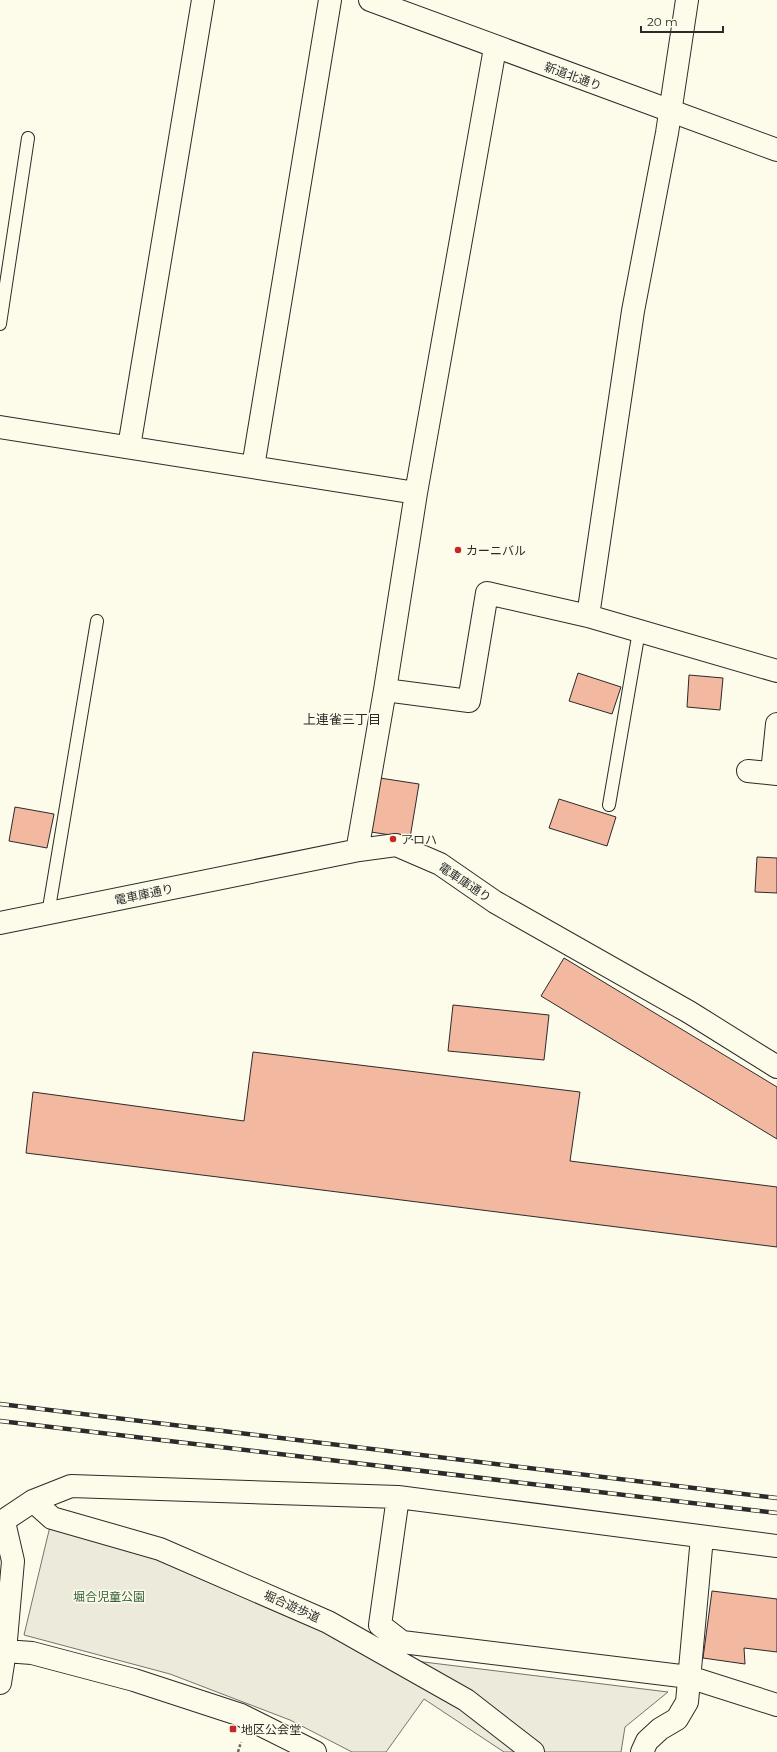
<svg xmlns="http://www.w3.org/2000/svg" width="777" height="1752" font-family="Montserrat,'Noto Sans JP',sans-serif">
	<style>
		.green { fill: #ecebdb; stroke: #74746e }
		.building { fill: #f2b8a0; stroke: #2b2b2b }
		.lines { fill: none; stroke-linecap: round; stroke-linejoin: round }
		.lane-casing { stroke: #2b2b2b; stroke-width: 14 }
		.street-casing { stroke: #2b2b2b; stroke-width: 24 }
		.secondary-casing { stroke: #2b2b2b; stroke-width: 24 }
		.path { stroke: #6a6964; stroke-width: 2.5; stroke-dasharray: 3 2; stroke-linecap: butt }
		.lane { stroke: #fdfbea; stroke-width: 12 }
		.street { stroke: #fdfbea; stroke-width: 22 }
		.secondary { stroke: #fdfbea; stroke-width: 22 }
		.rail-casing { stroke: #2b2b2b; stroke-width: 4.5 }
		.rail { stroke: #fdfbea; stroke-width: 3; stroke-dasharray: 9; stroke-linecap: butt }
		.poi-dot { fill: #c62828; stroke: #fdfbea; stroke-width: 1.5 }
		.labels { text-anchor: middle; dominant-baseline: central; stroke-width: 3; stroke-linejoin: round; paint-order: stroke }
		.street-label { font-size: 12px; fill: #2b2b2b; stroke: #fdfbea }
		.poi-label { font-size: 12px; fill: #2b2b2b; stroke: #fdfbea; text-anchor: start }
		.park-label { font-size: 12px; fill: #34623c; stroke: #fdfbea }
		.neighbourhood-label { font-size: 13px; fill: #2b2b2b; stroke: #fdfbea }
	</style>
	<rect width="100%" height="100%" fill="#fdfbea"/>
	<path class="green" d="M52,1518L160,1549L391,1658L668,1692L625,1727L621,1752H504L424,1699L386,1752H352L290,1720L170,1674L24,1635Z"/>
	<path class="building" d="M578,673L621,687L612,714L569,701Z
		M689,675L723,678L720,710L687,707Z
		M380,778L419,784L410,838L371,832Z
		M559,799L616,817L607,846L549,828Z
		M15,807L54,814L47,848L9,841Z
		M757,857L777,858V893L755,892Z
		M564,958L777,1087V1139L541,996Z
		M453,1005L549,1015L544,1060L448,1051Z
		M253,1052L580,1092L570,1161L777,1187V1247L26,1153L33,1092L244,1121Z
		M712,1591L777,1599V1652L744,1648L745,1664L703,1658Z"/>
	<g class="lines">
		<g class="lane-casing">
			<path id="lane" d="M0,324L28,138
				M609,805L639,631
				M48,914L97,621"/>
		</g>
		<g class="street-casing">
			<path id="street" d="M0,427L416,493
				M129,447L203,0
				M253,467L330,0
				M588,616L633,311L667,133L687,0
				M385,690L469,701L487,593L588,616L777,671
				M748,771L777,774
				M772,773L777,724
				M359,850L358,846L385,690L416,493L495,48
				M0,923L359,850L396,845L440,864L495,902L689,1012L777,1067
				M398,1497L380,1625L402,1642L689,1677L777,1705
				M33,1501L52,1518L160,1549L328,1622L466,1700L533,1752
				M0,1523L33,1501L71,1486L398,1497L777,1546
				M5,1651L32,1653L134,1680L241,1715L315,1752
				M0,1683L5,1651L13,1561L4,1522
				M642,1752L647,1741L660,1729L677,1719L687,1702L702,1537"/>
		</g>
		<g class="secondary-casing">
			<path id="secondary" d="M370,0L777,150"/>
		</g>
		<path class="path" d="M238,1752L241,1742"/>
		<use href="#lane" class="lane"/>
		<use href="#street" class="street"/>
		<use href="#secondary" class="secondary"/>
		<g class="rail-casing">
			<path id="rail" d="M0,1404L777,1498
				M0,1421L777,1513"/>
		</g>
		<use href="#rail" class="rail"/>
	</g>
	<g class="poi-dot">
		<circle cx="458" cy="550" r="4"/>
		<circle cx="393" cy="839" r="4"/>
		<rect x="229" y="1725" width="8" height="8" rx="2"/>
	</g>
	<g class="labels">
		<g class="street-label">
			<text transform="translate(573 76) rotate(20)">新道北通り</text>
			<text transform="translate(465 882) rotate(34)">電車庫通り</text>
			<text transform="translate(144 894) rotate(-12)">電車庫通り</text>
			<text transform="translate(292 1606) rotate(24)">堀合遊歩道</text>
		</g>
		<g class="poi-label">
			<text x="466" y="550">カーニバル</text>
			<text x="401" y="839">アロハ</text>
			<text x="241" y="1729">地区公会堂</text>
		</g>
		<g class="park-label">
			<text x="109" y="1596">堀合児童公園</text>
		</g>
		<g class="neighbourhood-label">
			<text x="342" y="719">上連雀三丁目</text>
		</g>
	</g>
	<path d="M641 26v6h82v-6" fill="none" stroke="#2b2b2b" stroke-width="2"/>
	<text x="647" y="26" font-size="12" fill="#2b2b2b" stroke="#fdfbea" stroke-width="3" paint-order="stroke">20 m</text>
</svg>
